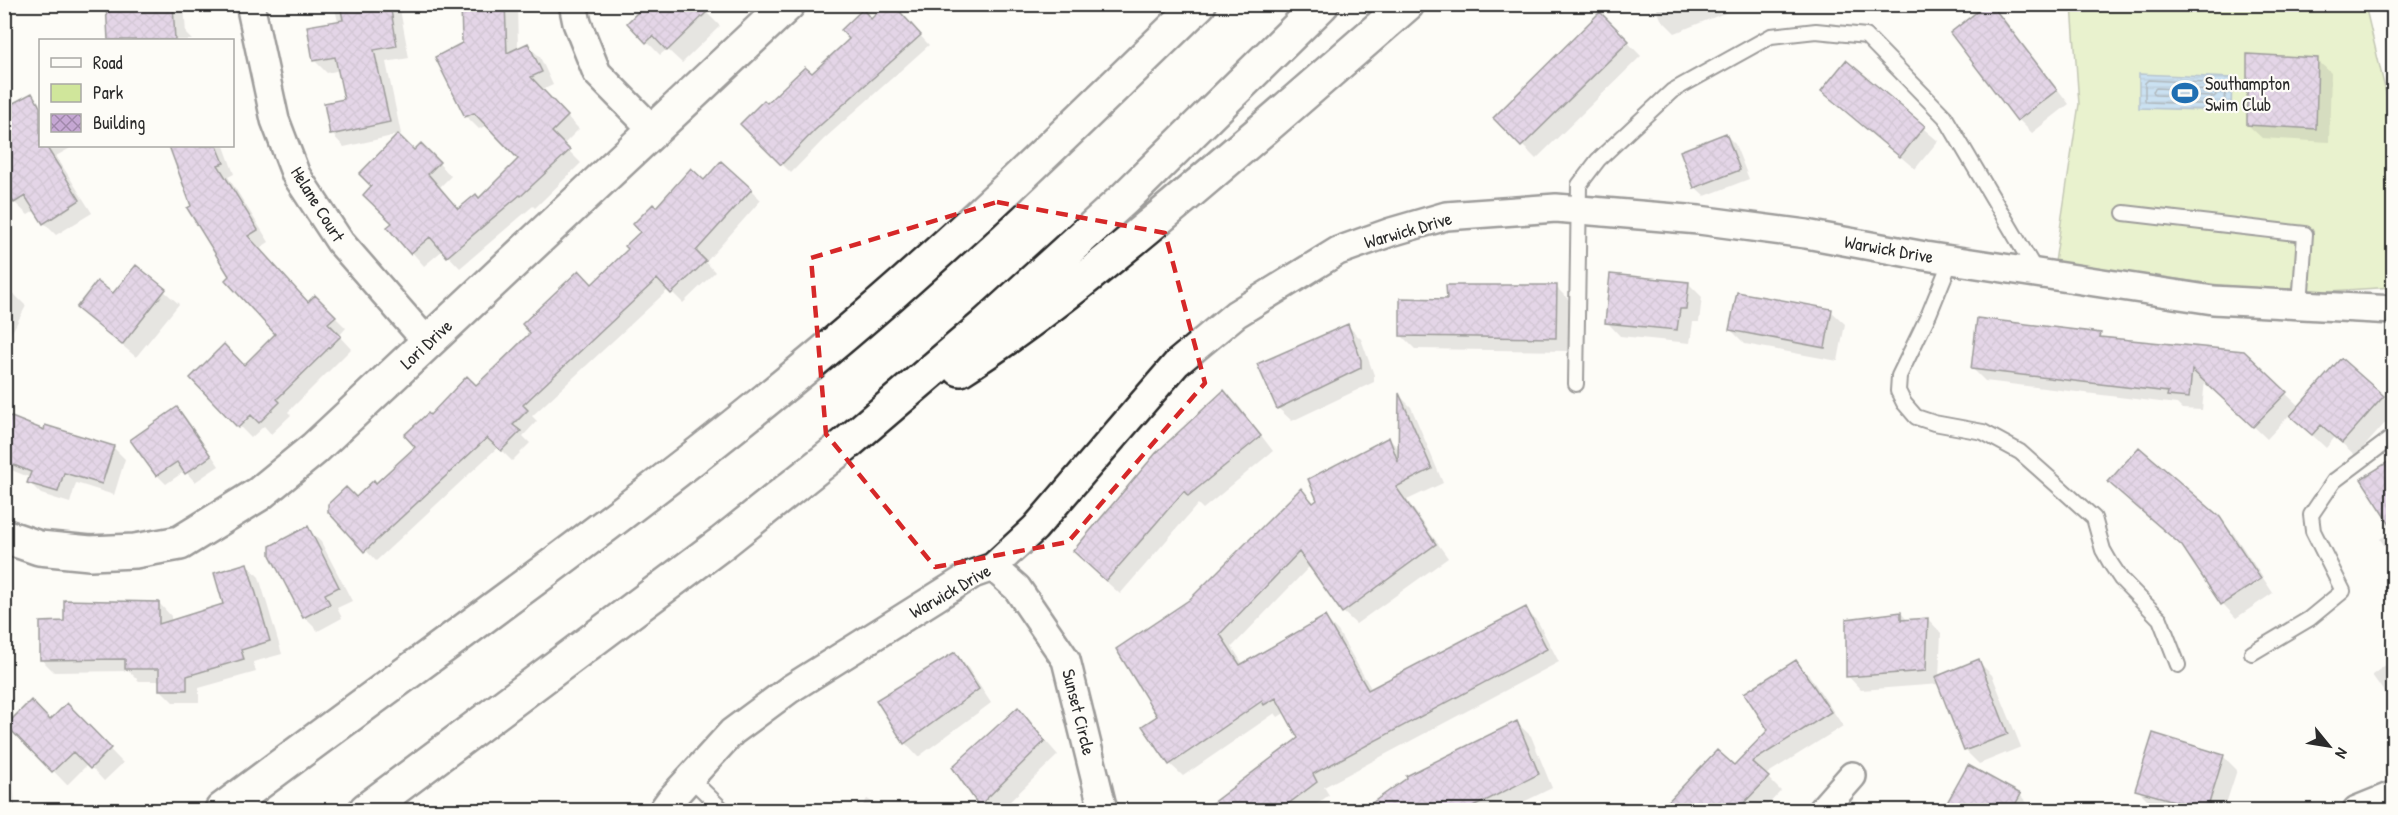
<svg xmlns="http://www.w3.org/2000/svg" width="2398" height="815" font-family="'Patrick Hand',sans-serif">
	<style>
		.park { fill: #d0e69b; stroke: #7e8863; stroke-width: 1.5 }
		.water { fill: url(#water-rules); stroke: #65849d; stroke-width: 1.5 }
		.shadow { fill: #0003 }
		.lines { fill: none; stroke-linecap: round; stroke-linejoin: round }
		.shore { stroke: #526777; stroke-width: 1.5 }
		.building { fill: url(#building-cross-hatch); stroke: #2b2b2b; stroke-width: 1.5 }
		.service-casing { stroke: #2b2b2b; stroke-width: 18 }
		.minor-casing { stroke: #2b2b2b; stroke-width: 32 }
		.tertiary-casing { stroke: #2b2b2b; stroke-width: 38 }
		.motorway-casing { stroke: #2b2b2b; stroke-width: 38 }
		.service { stroke: #fdfcf7; stroke-width: 14 }
		.minor { stroke: #fdfcf7; stroke-width: 27 }
		.tertiary { stroke: #fdfcf7; stroke-width: 33 }
		.motorway { stroke: #fdfcf7; stroke-width: 33 }
		.marked { fill: none; stroke: #d62828; stroke-width: 4.5; stroke-dasharray: 12 8; stroke-linejoin: round }
		.labels { text-anchor: middle; dominant-baseline: central; stroke-width: 4.5; stroke-linejoin: round; paint-order: stroke }
		.poi-label { font-size: 18px; fill: #2b2b2b; stroke: #fdfcf7; text-anchor: start }
		.street-label { font-size: 18px; fill: #2b2b2b; stroke: #fdfcf7 }
	</style>
	<defs>
		<pattern id="water-rules" width="6" height="5" patternUnits="userSpaceOnUse" patternTransform="scale(1.5)"><rect width="6" height="5" fill="#8cc0e9"/><path d="M0 2.5h6" fill="none" stroke="#739cbd"/></pattern>
		<pattern id="building-cross-hatch" width="8" height="8" patternUnits="userSpaceOnUse" patternTransform="scale(1.5)"><rect width="8" height="8" fill="#c5a7d3"/><path d="M0 0l8 8M0 8l8-8" fill="none" stroke="#a088ab"/></pattern>
	</defs>
	<rect width="100%" height="100%" fill="#fdfcf7"/>
	<filter id="ink" filterUnits="userSpaceOnUse"><feTurbulence type="fractalNoise" baseFrequency=".0167" numOctaves="2"/><feDisplacementMap in="SourceGraphic" scale="12" xChannelSelector="R" yChannelSelector="G"/><feConvolveMatrix kernelMatrix="1 2 1 2 8 2 1 2 1" color-interpolation-filters="sRGB"/></filter>
	<g filter="url(#ink)">
		<path class="park" d="M2072,5H2365L2392,118L2393,287L2283,294L2055,262L2079,104Z"/>
		<path class="water" d="M2139,74L2232,78L2231,111L2139,108Z"/>
		<path class="shadow" d="M76,4H184L186,34L192,40H121L107,11L84,12Z
			M334,4H399L409,58L386,62L401,134L344,147L332,134L346,100L340,70L327,73L314,60L338,22Z
			M463,4H517L518,49L527,45L540,57L553,85L542,90L579,129L563,145L581,163L535,208L533,206L460,268L443,250L424,266L390,227L394,224L415,152L421,145L451,176L440,187L459,210L479,200L520,159L487,125L479,129L467,117L437,57L463,44Z
			M714,4L707,13L720,26L682,63L667,49L660,55L629,23Z
			M891,4L929,45L824,139L791,173L742,124L812,75Z
			M946,4H965L961,12Z
			M1655,4H1747L1675,33L1661,19Z
			M1989,5L2003,18L2069,104L2032,133L2019,120L1952,34Z
			M1600,14L1641,56L1536,159L1495,118Z
			M2317,60L2331,73L2329,142L2262,138L2248,125Z
			M1846,63L1938,141L1915,169L1823,91Z
			M32,95L40,103V146H74L56,156L92,213L56,235L44,223L36,210L28,215L15,203L4,186Z
			M1726,135L1735,144L1749,179L1705,196L1695,187Z
			M170,146H224L234,174L228,177L269,242L258,249L309,304L315,297L346,328L339,336L351,349L288,412L291,415L271,434L264,426L251,438L192,378L245,367L277,335L231,276L193,207Z
			M705,182L751,190L761,200L706,262L715,272L683,303L669,289L532,416L537,421L523,436L530,443L512,461L498,447L376,561L330,512L356,499L376,485L417,447L430,417L476,387L592,286L630,249L656,209Z
			M136,267L179,304L136,357L78,308L113,295Z
			M1688,283L1702,297L1699,322H1693L1690,343L1620,336L1607,322Z
			M1556,287L1570,301L1569,351L1415,349L1401,335L1448,300Z
			M4,289L14,294L26,306L4,347Z
			M1831,311L1845,324L1838,361L1745,344L1731,330Z
			M1347,325L1361,339L1374,375V382L1292,421L1278,408Z
			M2100,335L2105,339L2285,393L2300,407L2383,397L2394,407V413L2356,456L2335,437L2326,448L2292,416L2298,410L2296,408L2267,439L2205,380L2202,410L2182,409L2177,404L1985,381L1973,369Z
			M1224,392L1238,405L1273,451L1203,509L1198,504L1120,594L1088,565Z
			M1400,396L1411,407L1443,483L1407,500L1448,558L1356,624L1343,612L1310,566L1232,647L1243,664L1325,618L1338,631L1372,690L1525,609L1538,622L1559,662L1324,787L1329,795L1309,810H1205L1300,738L1286,712L1278,717L1275,713L1183,776L1170,764L1159,716L1190,601L1301,490L1314,504L1389,439L1400,450Z
			M177,409L186,418L219,466L195,482L185,471L166,484L157,475Z
			M4,415L45,432L113,447L125,459L114,495L76,483L70,503L41,494L29,482L31,478L4,467Z
			M2110,482L2219,519L2233,533L2273,593L2236,618L2223,604L2187,550Z
			M307,528L321,542L352,601L337,608L342,618L318,631L304,617Z
			M2394,530V560L2380,539Z
			M247,565L259,577L282,654L253,662L256,672L199,688V702H173L160,689V681H139L129,671L54,672L41,659L65,622L159,603L171,616V622L225,605Z
			M1901,613L1908,621L1928,619L1941,633L1939,677L1978,661L1992,675L2021,747L1979,764L1965,750L1940,684L1861,690L1848,676Z
			M955,654L968,668L991,703L918,757L905,743L878,700Z
			M2394,659V706L2372,675Z
			M1796,662L1809,675L1843,726L1765,775L1781,791L1763,810H1662L1717,752L1734,767L1770,730Z
			M67,705L123,763L104,781L88,764L67,785L9,725L50,721Z
			M1018,709L1058,755L1001,810H986L980,805Z
			M1517,723L1531,736L1552,788L1507,810H1364L1409,779Z
			M4,738L11,744L15,807H4Z
			M2223,756L2237,770L2224,810H2175L2151,803L2137,789Z
			M1969,767L2020,795L2033,809L2032,810H1945Z
			M867,799L886,810H860Z"/>
		<g class="lines">
			<path class="shore" d="M2148,80L2224,84L2226,87L2225,102L2222,105L2147,102L2145,100V83Z
				M2156,88L2214,91L2217,94L2214,97L2155,95L2153,91Z"/>
		</g>
		<path class="building" d="M106,4H173L175,40H108Z
			M340,4H390L397,46L374,50L390,122L330,135L324,103L344,99L335,57L313,61L307,26L343,20Z
			M461,4H505L507,53L528,43L542,72L531,77L568,116L552,132L570,150L521,196L520,195L447,257L430,237L410,254L387,227L392,223L363,195L371,186L359,174L398,134L414,150L421,143L440,162L428,174L458,209L476,194L479,198L518,159L474,113L465,117L435,57L462,43Z
			M646,4H715L667,51L653,36L646,43L627,23Z
			M886,4H893L921,35L815,130L781,165L740,124L764,100L767,103L805,67L812,73L849,39L841,30L863,9L871,19Z
			M1987,4H1991L2057,90L2017,121L1950,33Z
			M1600,12L1629,41L1521,147L1493,118Z
			M2247,54L2318,58L2316,129L2247,125Z
			M1846,60L1925,126L1900,157L1821,91Z
			M32,93L40,107V146H46L80,200L43,224L25,196L14,203L4,189V108Z
			M1726,133L1740,170L1694,188L1680,151Z
			M169,146H217L224,163L218,165L258,230L248,236L308,302L315,295L336,316L328,323L341,336L277,399L280,402L259,423L251,415L238,428L190,378L224,344L244,365L275,334L225,280L229,276L187,208L191,206Z
			M721,161L752,189L696,251L706,261L671,294L657,279L523,405L528,410L513,425L521,431L501,451L487,438L364,552L328,512V504L346,487L356,497L374,480L376,483L415,447L404,435L428,413L430,415L467,376L476,385L490,372L530,333L522,324L544,303L579,270L592,284L628,249L625,246L640,232L633,224L653,204L656,207L691,168L704,180Z
			M136,265L166,289L122,345L76,308L97,281L113,293Z
			M1610,274L1689,282L1686,309H1680L1677,330L1605,323Z
			M1446,285H1557L1556,338L1400,336V298L1447,299Z
			M1737,292L1832,309L1825,348L1729,330Z
			M1977,318L2101,333L2100,337L2244,351L2287,392L2253,427L2192,370L2189,398L2167,396L2168,392L1971,369Z
			M1348,324L1361,360V368L1277,409L1257,364Z
			M2341,358L2384,396L2342,443L2321,425L2312,435L2290,416Z
			M1224,390L1261,436L1188,496L1184,491L1106,581L1073,551L1156,453Z
			M1399,393L1432,469L1396,487L1436,544L1342,613L1299,552L1220,634L1240,665L1325,616L1368,690L1526,607L1547,649L1313,774L1317,782L1280,810H1203L1298,738L1276,698L1264,705L1262,701L1169,765L1142,726L1157,716L1116,649L1189,600L1301,488L1313,503L1317,500L1308,479L1389,437L1398,462Z
			M177,407L211,456L185,474L177,462L156,476L130,440Z
			M4,414L44,430L45,425L114,446L102,484L64,473L58,492L27,483L31,472L4,461Z
			M2139,447L2220,517L2261,579L2221,605L2182,546L2108,482Z
			M2394,458V530L2361,479Z
			M308,526L339,587L325,594L330,604L303,618L270,555V546Z
			M247,563L270,641L241,650L244,659L187,676V690H159V669H125V659L40,660V622L64,621V600L159,602V624L223,604L214,573Z
			M1901,612V620L1928,618L1926,671L1846,677V619Z
			M955,652L979,689L904,744L876,700Z
			M1979,659L2008,734L1964,751L1935,677Z
			M1796,660L1831,712L1752,762L1769,777L1737,810H1660L1717,750L1734,765L1768,730L1744,693Z
			M31,700L50,720L67,703L111,748L90,769L73,752L52,772L6,725Z
			M1018,707L1045,741L979,806L952,767Z
			M1517,721L1539,774L1467,810H1362L1407,778L1406,776Z
			M2153,733L2224,755L2207,810L2135,790Z
			M1968,765L2021,794L2012,810H1943Z"/>
		<g class="lines">
			<g class="service-casing">
				<path id="service" d="M2124,213L2305,234L2300,305
					M1951,260L1929,314L1899,376L1898,391L1904,403L1916,417L1934,423L1983,432L2020,452L2094,518L2103,550L2111,564L2121,579L2160,619L2178,665
					M1576,384L1579,185L1598,160L1672,91L1771,36L1816,31L1866,36L1945,117L2037,273
					M2252,653L2309,619L2343,591L2313,531L2311,515L2334,481L2394,436
					M690,778L723,810"/>
			</g>
			<g class="minor-casing">
				<path id="minor" d="M250,4L275,120L296,175L340,242L427,342
					M573,4L577,23L597,73L654,131
					M993,567L1017,588L1066,660L1103,810
					M663,810L671,799L732,732L790,689L973,574L993,567L1035,528L1177,363L1236,314L1338,251L1391,232L1446,216L1556,208L1699,220L1806,234L1925,256L2213,300L2394,310
					M1822,810L1852,776
					M2357,810L2394,795"/>
			</g>
			<g class="tertiary-casing">
				<path id="tertiary" d="M4,536L39,548L90,553L135,551L180,543L259,494L314,449L788,4"/>
			</g>
			<g class="motorway-casing">
				<path id="motorway" d="M960,369C1026,327 1088,277 1148,227C1236,154 1321,79 1407,4
					M222,810C425,657 636,511 830,347C959,239 1079,121 1199,4
					M366,810L722,543L846,444L983,327L1124,199L1322,4"/>
			</g>
			<use href="#service" class="service"/>
			<use href="#minor" class="minor"/>
			<use href="#tertiary" class="tertiary"/>
			<use href="#motorway" class="motorway"/>
		</g>
	</g>
	<path d="M0 0H2398V815H0ZM997,202L1165,233L1205,383L1068,542L935,567L826,434L811,258Z" fill="#fdfcf7" fill-opacity=".55" fill-rule="evenodd"/>
	<path class="marked" d="M997,202L1165,233L1205,383L1068,542L935,567L826,434L811,258Z"/>
	<defs>
		<g id="stadium-bare" transform="scale(2.07)"><path d="M0-5a6.5 5 0 1 0 0 10a6.5 5 0 1 0 0-10ZM-3.5-1.8h7v3.6h-7Z" fill="#1f6fb2" stroke="#fdfcf7" stroke-width="2.5" paint-order="stroke"/></g>
	</defs>
	<g fill-rule="evenodd">
		<use href="#stadium-bare" x="2185" y="93"/>
	</g>
	<g class="labels">
		<g class="poi-label">
			<text x="2205" y="83">Southampton<tspan x="2205" dy="21">Swim Club</tspan></text>
		</g>
		<g class="street-label">
			<text transform="translate(318 204) rotate(58)">Helane Court</text>
			<text transform="translate(1408 230) rotate(-16)">Warwick Drive</text>
			<text transform="translate(1889 249) rotate(10)">Warwick Drive</text>
			<text transform="translate(426 344) rotate(-43)">Lori Drive</text>
			<text transform="translate(950 591) rotate(-30)">Warwick Drive</text>
			<text transform="translate(1079 712) rotate(76)">Sunset Circle</text>
		</g>
	</g>
	<rect width="2398" height="815" fill="none" stroke="#fdfcf7" stroke-width="24"/>
	<rect x="12" y="12" width="2374" height="791" fill="none" stroke="#2b2b2b" stroke-width="2" filter="url(#ink)"/>
	<rect x="39" y="39" width="195" height="108" fill="#fdfcf7" stroke="#a9a8a5" stroke-width="1.5"/>
	<rect x="51" y="58" width="30" height="9" fill="#fdfcf7" stroke="#a9a8a5" stroke-width="1.5"/>
	<text x="93" y="69" font-size="18" fill="#2b2b2b">Road</text>
	<rect x="51" y="84" width="30" height="18" fill="#d0e69b" stroke="#a9a8a5" stroke-width="1.5"/>
	<text x="93" y="99" font-size="18" fill="#2b2b2b">Park</text>
	<rect x="51" y="114" width="30" height="18" fill="url(#building-cross-hatch)" stroke="#a9a8a5" stroke-width="1.5"/>
	<text x="93" y="129" font-size="18" fill="#2b2b2b">Building</text>
	<g transform="translate(2329 746) rotate(120)" stroke="#fdfcf7" stroke-width="4.5" paint-order="stroke">
	<path d="M0-4.5L10 22L0 15L-10 22Z" fill="#2b2b2b"/>
	<text y="-9" font-size="16" font-weight="bold" text-anchor="middle" fill="#2b2b2b">N</text>
	</g>
</svg>
